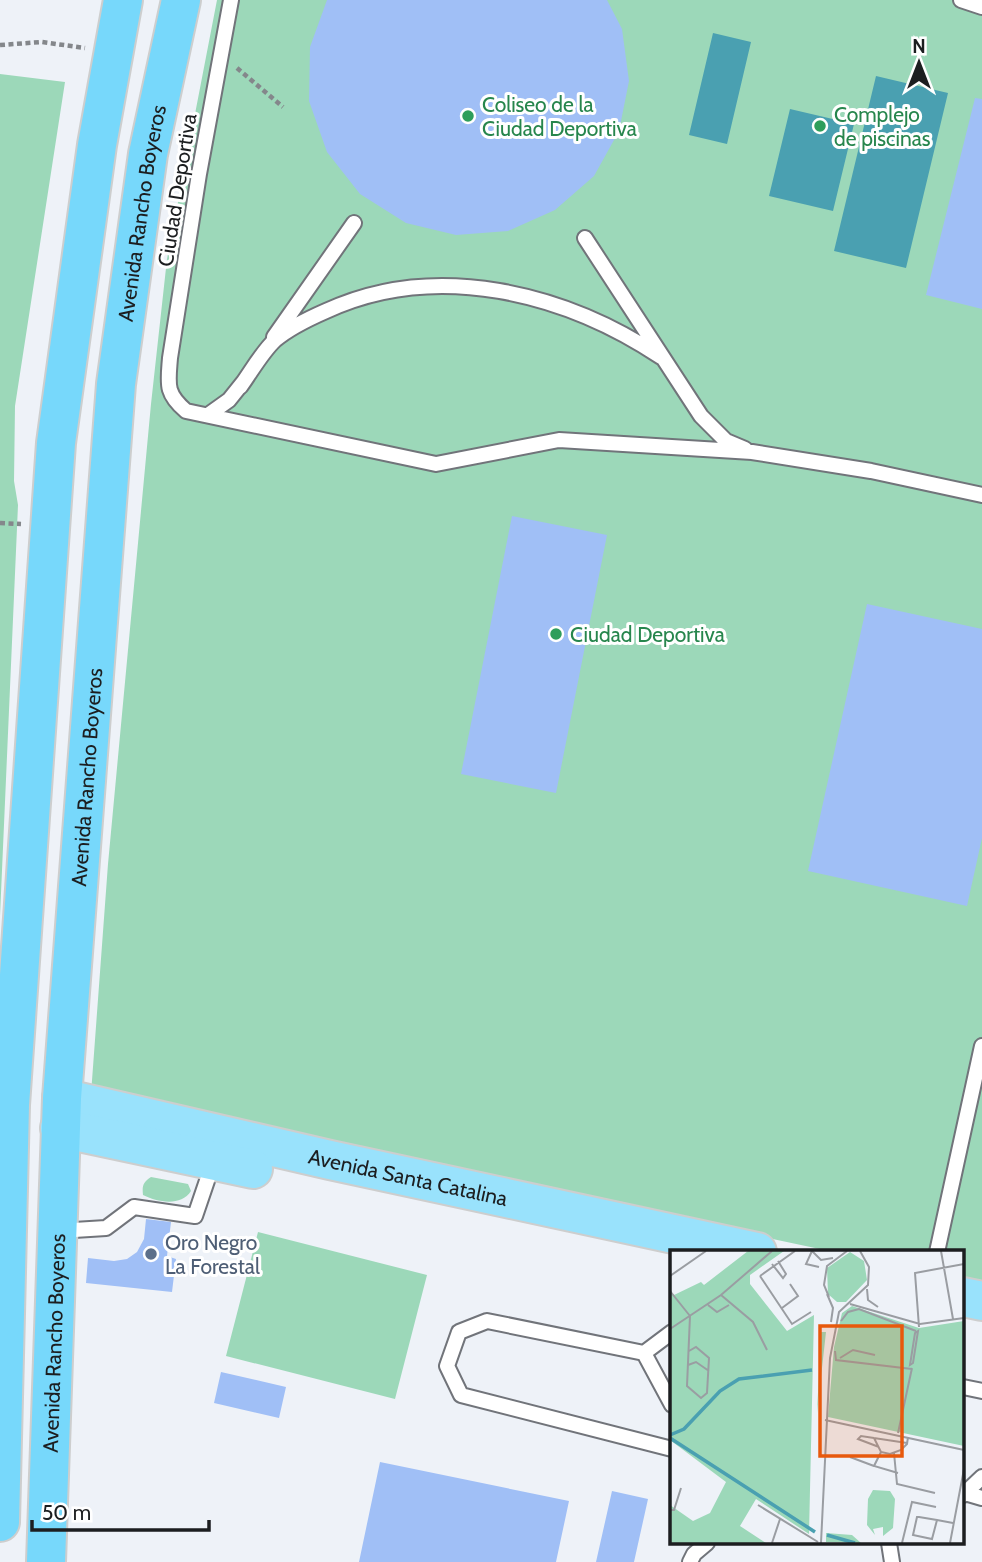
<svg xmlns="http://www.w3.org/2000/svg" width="982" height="1562" font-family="Cabin,sans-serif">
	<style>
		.green { fill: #9cd8b9 }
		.water { fill: #4aa0b1 }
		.building { fill: #a0bff6 }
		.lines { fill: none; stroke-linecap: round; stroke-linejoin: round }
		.service-casing { stroke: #71747a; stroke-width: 18 }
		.primary-casing { stroke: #cdcece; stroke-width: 42 }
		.trunk-casing { stroke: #cdcece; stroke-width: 42 }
		.path { stroke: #84878b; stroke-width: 4.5; stroke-dasharray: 5 3.5; stroke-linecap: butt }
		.service { stroke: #fff; stroke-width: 14 }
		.primary { stroke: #99e2fc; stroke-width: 38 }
		.trunk { stroke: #77d8fb; stroke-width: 38 }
		.leisure-dot { fill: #2e9e5b; stroke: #fff; stroke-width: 2.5 }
		.service-dot { fill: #5c6f8a; stroke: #fff; stroke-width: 2.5 }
		.labels { text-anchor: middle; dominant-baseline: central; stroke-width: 6; stroke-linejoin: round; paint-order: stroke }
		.leisure-label { font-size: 21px; fill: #27864d; stroke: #fff; text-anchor: start }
		.street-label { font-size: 21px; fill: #1c1e20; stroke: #fff }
		.service-label { font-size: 21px; fill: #4e5e75; stroke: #fff; text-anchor: start }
		.inset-river { fill: none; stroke: #4aa0b1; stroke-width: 3.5 }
		.inset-road { fill: none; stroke: #9a9da2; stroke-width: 2 }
		.view { fill: #e8590c; fill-opacity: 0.15; stroke: #e8590c; stroke-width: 3.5 }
		.inset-edge { fill: none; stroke: #1c1e20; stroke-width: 3.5 }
	</style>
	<rect width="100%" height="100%" fill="#eef2f8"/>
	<path class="green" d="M217,0H982V1284L963,1280V1252H834L91,1094L108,864L151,404L167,259Z
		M0,74L65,82L15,406L14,481L18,505L0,916Z
		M151,1177L188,1184L191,1191C181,1207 157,1202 143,1195C142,1186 143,1182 151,1177Z
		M258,1232L427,1275L395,1399L226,1356Z"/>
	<path class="water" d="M713,33L751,42L727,144L689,135Z
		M876,76L948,93L906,268L834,251Z
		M790,109L854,124L833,211L769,196Z"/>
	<path class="building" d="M327,0H607L622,29L629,81L619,131L594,176L555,210L508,231L456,235L406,223L360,194L327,152L309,101L310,47Z
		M975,98L982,99V309L926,295Z
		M512,516L607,535L556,793L461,774Z
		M867,604L982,629V838L967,906L808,871Z
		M146,1219L171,1222L167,1256L176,1259L172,1292L86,1283L88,1258L114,1261L127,1259L137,1252L144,1239Z
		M221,1372L286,1387L279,1418L214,1403Z
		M380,1462L569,1501L556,1562H359Z
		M612,1491L648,1499L634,1562H596Z"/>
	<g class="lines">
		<g class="service-casing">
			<path id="service" d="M231,0L199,174L170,358C168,384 165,393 186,411L436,464L559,440L752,452L871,471L982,495
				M961,0L982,7
				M585,238L701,416L726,441L745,449
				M274,337L354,223
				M240,387C251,372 262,352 275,340C289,328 310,318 326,311C436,260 565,293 661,357
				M208,415L229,400L245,380
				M58,1231L106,1228L134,1207L195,1216L213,1163
				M937,1252L982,1046
				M672,1332L644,1353L672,1405
				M644,1353L487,1321L459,1332L447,1366L461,1395L672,1449
				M963,1387L982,1391
				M965,1493L982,1498
				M963,1495L982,1477
				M889,1543L892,1562
				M690,1562L694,1554L707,1543"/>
		</g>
		<g class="primary-casing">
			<g id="primary">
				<path id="s1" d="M62,1098L330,1160L757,1252"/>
				<path d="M60,1128L253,1169"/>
				<path d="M963,1297L982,1301"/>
			</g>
		</g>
		<g class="trunk-casing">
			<g id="trunk">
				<path d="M0,1522L10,1105L56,443L97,145L123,0"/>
				<path id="s2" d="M46,1562L62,1098L116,384L148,154L181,0"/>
			</g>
		</g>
		<path class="path" d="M0,45L42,42L85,48
			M237,68L283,107
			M0,523L21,524"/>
		<use href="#service" class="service"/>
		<use href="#primary" class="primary"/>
		<use href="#trunk" class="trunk"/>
	</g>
	<g class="leisure-dot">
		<circle cx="468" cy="116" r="7"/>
		<circle cx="820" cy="126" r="7"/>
		<circle cx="556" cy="634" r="7"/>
	</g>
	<circle class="service-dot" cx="151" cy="1254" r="7"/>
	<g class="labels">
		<g class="leisure-label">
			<text x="482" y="104">Coliseo de la<tspan x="482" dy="24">Ciudad Deportiva</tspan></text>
			<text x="834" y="114">Complejo<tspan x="834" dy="24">de piscinas</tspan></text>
			<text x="570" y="634">Ciudad Deportiva</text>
		</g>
		<g class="street-label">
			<text transform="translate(177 190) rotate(-81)">Ciudad Deportiva</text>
			<text stroke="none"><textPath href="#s2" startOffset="1353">Avenida Rancho Boyeros</textPath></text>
			<text stroke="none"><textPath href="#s2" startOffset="786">Avenida Rancho Boyeros</textPath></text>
			<text stroke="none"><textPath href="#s1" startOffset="355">Avenida Santa Catalina</textPath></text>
			<text stroke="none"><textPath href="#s2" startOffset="219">Avenida Rancho Boyeros</textPath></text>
		</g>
		<g class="service-label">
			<text x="165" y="1242">Oro Negro<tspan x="165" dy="24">La Forestal</tspan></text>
		</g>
	</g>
	<g transform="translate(670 1250)">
		<rect width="294" height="294" fill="#eef2f8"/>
		<path d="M78,1H114L80,25V34L117,81L144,65L139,284L86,249L70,276L96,293H0V255L23,271L40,263L56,232L0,190V42L4,45L31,32L34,35ZM180,2L194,11L197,30L176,52H167L158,44L157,18ZM182,56L249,78L294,71V196L158,167L164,97L172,63ZM150,82H156L147,163L149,122ZM203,240L220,241L225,249L223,278L213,286V277L203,279L205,285L197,275L198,249ZM156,283L182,285L191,293L156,292Z" fill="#9cd8b9"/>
		<path class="inset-river" d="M0,185L14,179L50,141L69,129L142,120M0,188L145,282M157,285L185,293"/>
		<path class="inset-road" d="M142,1L136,14L149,17M142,1L151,10L163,8M271,1L283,69M102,14L113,28L116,24L108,11M0,26L36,1M90,26L122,74L141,62M90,26L125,1M197,39L198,50L208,57M0,41L20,66M157,44L163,58L161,72M51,45L83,72L97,100M159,47L154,35L157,16L177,1M180,54L250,74L294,68M38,55L47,62L59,55M112,58L128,46L120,34M171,71L178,62L189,59L246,81M249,77L245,23L294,14M0,79L51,45L102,1M248,81L243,113L240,115L245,83ZM19,101L26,97L39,108L37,143L31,148L17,136L20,66M165,101L166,110L242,119M170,108L183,100L205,105M18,115L26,112L39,121M155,170L294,200M228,183L242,118M204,188L191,186L188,189L209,197M237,193L204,188L211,202L220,204L231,200L237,194L238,187M211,202L204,216L228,223M224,203L227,234L265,243M180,207L204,216M88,255L148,292M0,260H4L11,238M267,270L262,289L243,285L247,267H249L267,270L283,273M102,293L110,269M151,293L160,108L169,62L198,35L199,17L190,1M232,293L242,252L266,257M280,293L294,219"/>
		<path class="view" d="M150,76H232V206H150Z"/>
		<rect width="294" height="294" class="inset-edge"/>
	</g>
	<g transform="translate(919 63)" stroke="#ffffff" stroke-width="5" paint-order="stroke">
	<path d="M0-5L12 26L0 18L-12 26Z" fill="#1c1e20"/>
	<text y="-10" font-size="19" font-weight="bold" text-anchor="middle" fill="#1c1e20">N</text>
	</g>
	<path d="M32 1520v10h177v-10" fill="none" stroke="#1c1e20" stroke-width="3.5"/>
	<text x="42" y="1520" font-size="21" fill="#1c1e20" stroke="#ffffff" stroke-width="5" paint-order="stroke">50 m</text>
</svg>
